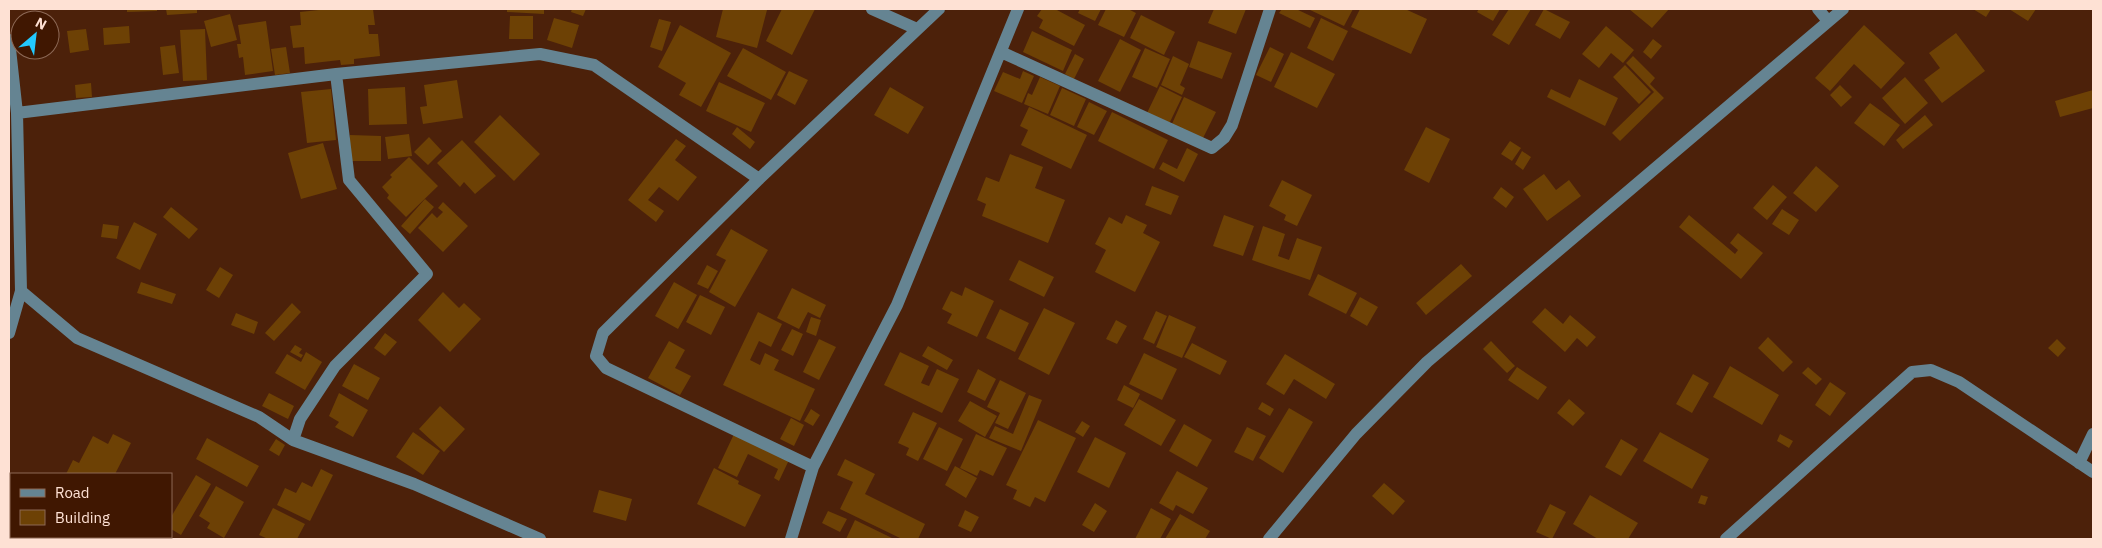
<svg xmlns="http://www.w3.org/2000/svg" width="2102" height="548" font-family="'IBM Plex Sans',sans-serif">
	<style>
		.building { fill: #6d4105 }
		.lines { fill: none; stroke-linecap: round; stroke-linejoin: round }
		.minor { stroke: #658492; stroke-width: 12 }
	</style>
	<rect width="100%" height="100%" fill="#4c210a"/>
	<path class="building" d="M127,9H157V11L127,12Z
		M166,9H197V13L167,15Z
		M328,9H373L375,25H368L369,34H378L380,56L354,59V64L341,65L340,60L305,64L304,47L293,48L290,26L301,25L300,12Z
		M507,9H544V14L507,12Z
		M572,9H586L583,16L571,12Z
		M723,9L767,10L757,48L716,37Z
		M782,9H815L792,55L766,41Z
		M1042,9H1055L1085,25L1074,46L1039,28L1043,20L1037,16Z
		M1080,9H1101L1095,21L1078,13Z
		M1106,9H1128L1136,13L1124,37L1098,25Z
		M1214,9H1246L1236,34L1208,23Z
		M1282,9H1296L1315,18L1310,28L1279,13Z
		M1308,9H1353L1344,26Z
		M1360,9H1405L1427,19L1411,54L1351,27Z
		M1479,9H1500L1493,21L1477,12Z
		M1509,9H1531L1509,45L1492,35Z
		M1544,9L1570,22L1560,39L1535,25Z
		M1629,9H1669L1652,28Z
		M1973,9H1991L1986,17Z
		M2009,9H2036L2028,21Z
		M230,14L237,40L211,47L204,21Z
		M1141,15L1175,32L1164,55L1130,38Z
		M510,16H533V39H509Z
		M554,18L579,25L572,48L547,40Z
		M1321,18L1348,31L1333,61L1307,48Z
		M659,19L671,22L662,51L650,47Z
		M266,21L273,71L245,75L243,57L239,58L237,44H241L238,25Z
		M680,25L731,53L701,107L679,95L686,83L658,67Z
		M1864,25L1905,63L1881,89L1854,64L1830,91L1815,78Z
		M129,26L130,43L104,45L103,28Z
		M1606,26L1634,50L1623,63L1611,53L1599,68L1582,54Z
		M86,29L89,50L70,53L67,31Z
		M205,29L207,80L183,81L180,30Z
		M1032,31L1072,50L1063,71L1023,52Z
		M1956,33L1985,71L1942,103L1924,80L1940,68L1929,53Z
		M1120,39L1141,50L1120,92L1098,81Z
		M1653,39L1662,46L1651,59L1643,52Z
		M1198,41L1232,53L1222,79L1189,67Z
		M175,45L179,73L163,75L160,47Z
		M286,47L290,73L275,75L271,49Z
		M1270,47L1284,54L1271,82L1256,75Z
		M743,48L786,72L771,100L727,76Z
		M1145,48L1170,59L1157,88L1132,77Z
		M1291,52L1335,74L1317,108L1274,87Z
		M1075,54L1084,59L1074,79L1065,74Z
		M1173,56L1189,64L1180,85L1185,88L1182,95L1161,85Z
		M1633,56L1655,78L1650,84L1664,98L1620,141L1612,133L1654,92L1626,63Z
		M1625,65L1651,92L1639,104L1613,77Z
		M789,71L808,80L795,105L777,95Z
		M1023,71L1034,76L1022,103L994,91L1003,72L1020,79Z
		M1040,77L1060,86L1048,114L1024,104L1028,93L1032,95Z
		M1905,77L1928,103L1905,124L1882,98Z
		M1579,79L1618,98L1605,126L1547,97L1551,89L1570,98Z
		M457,80L463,118L423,124L420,107L427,106L424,85Z
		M719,82L765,103L751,132L706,111Z
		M91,83L92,97L76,98L75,85Z
		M1840,85L1852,97L1841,107L1830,95Z
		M1160,86L1182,97L1169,124L1147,113Z
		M405,87L407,124L369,125L368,89Z
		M890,87L924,107L908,134L874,115Z
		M1062,88L1086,99L1074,126L1050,115Z
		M331,89L336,140L307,143L301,92Z
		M2093,90V108L2060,117L2055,101Z
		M1184,97L1216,112L1202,140L1171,126Z
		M1089,102L1107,111L1094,135L1077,127Z
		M1870,103L1900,125L1884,146L1854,123Z
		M1029,107L1087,135L1071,169L1021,145L1028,130L1020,126Z
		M1112,112L1168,140L1154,169L1098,141Z
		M500,115L540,154L514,181L474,142Z
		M1925,115L1933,125L1903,149L1896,140Z
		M737,127L755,142L750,149L732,134Z
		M1426,127L1450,139L1429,183L1404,170Z
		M409,134L412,156L388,159L385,137Z
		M350,135L381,136V161H350Z
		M429,137L442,151L428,165L414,152Z
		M676,139L686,146L675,160L697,177L678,201L659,187L648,200L664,211L656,222L628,200Z
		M462,140L496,176L475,194L464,182L460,187L437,163Z
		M1510,141L1521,148L1512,161L1501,154Z
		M323,143L337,189L301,199L288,153Z
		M1187,148L1198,154L1184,182L1159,169L1163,162L1177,169Z
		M1522,151L1531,157L1523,170L1515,164Z
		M1010,154L1043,167L1035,188L1065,200L1048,243L982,216L986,204L977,200L986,177L999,182Z
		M409,157L438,186L406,217L387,198L389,195L382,187L392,177L390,175Z
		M1816,166L1839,186L1816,212L1793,193Z
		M1544,174L1556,190L1569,180L1581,196L1547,221L1523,189Z
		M1282,180L1312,195L1297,226L1284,220L1286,215L1269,206Z
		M1773,185L1787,197L1767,220L1753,208Z
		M1152,186L1179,196L1171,215L1145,205Z
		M1501,187L1514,197L1506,208L1493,198Z
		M425,199L434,207L410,234L401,226Z
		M443,202L468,226L443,252L418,228L432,213L437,218L443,212L438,208Z
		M171,207L198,229L189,239L163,217Z
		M1782,209L1799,220L1789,235L1772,224Z
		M1126,215L1147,225L1143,233L1160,242L1135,292L1095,272L1106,250L1095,244L1109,217L1122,224Z
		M1224,215L1254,226L1243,256L1213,246Z
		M1689,215L1735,254L1738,250L1730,243L1738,233L1763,253L1741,279L1679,227Z
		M134,222L157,234L140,270L116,258Z
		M103,224L119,226L117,239L101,237Z
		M1263,226L1285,234L1278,256L1289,260L1297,238L1322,247L1310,280L1252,260Z
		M731,229L768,250L735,307L709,292L726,260L716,255Z
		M1019,260L1054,277L1044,297L1009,280Z
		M1461,264L1472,276L1426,315L1416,303Z
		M707,265L718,271L708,289L697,284Z
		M220,267L233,275L219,298L206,290Z
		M1318,274L1357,293L1346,314L1308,295Z
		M141,282L176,294L172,304L137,293Z
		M674,282L697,295L678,329L655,316Z
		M965,287L994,301L977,337L947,323L952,314L942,309L951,291L962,296Z
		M792,288L826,305L820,318L808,312L799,329L777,318Z
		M443,292L459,308L464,303L481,319L450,352L418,320Z
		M700,295L725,307L711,335L686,322Z
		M1360,297L1378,307L1367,326L1350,316Z
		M292,303L301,312L274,341L265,333Z
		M1044,308L1075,323L1049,375L1018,359Z
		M1545,308L1563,324L1570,315L1596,337L1587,347L1577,338L1565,352L1532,322Z
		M1000,309L1029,323L1015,352L986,338Z
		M1156,311L1167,316L1154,344L1143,339Z
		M758,312L782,324L771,347L759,341L750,360L760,365L765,353L779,360L774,370L815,389L800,421L723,385Z
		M236,313L258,322L254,334L231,325Z
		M1169,315L1196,327L1182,358L1156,347Z
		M811,317L821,320L816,336L806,332Z
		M1116,320L1127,326L1117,344L1106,339Z
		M792,329L803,334L793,356L781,350Z
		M385,333L397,342L385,356L374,348Z
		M1768,337L1793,362L1783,372L1758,348Z
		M819,339L836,347L819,380L803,372Z
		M2057,339L2066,348L2058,357L2048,348Z
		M669,341L685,350L675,368L691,376L680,395L648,378Z
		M1491,341L1515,366L1507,373L1483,349Z
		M1192,343L1227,361L1220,375L1184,357Z
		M295,345L302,349L299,353L303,355L301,358L290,352Z
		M928,346L953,360L947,370L922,356Z
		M306,352L322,362L305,390L275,373L287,354L301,362Z
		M900,352L929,366L921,383L929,386L937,369L959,379L942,413L884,385Z
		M1144,353L1177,369L1162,400L1129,384Z
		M1285,354L1335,384L1326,399L1294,379L1284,395L1266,384Z
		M354,364L380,378L368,400L342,386Z
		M1730,366L1779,395L1762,425L1713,397Z
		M1517,367L1547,387L1538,400L1508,380Z
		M1808,367L1822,379L1816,385L1802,373Z
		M978,369L996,379L985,401L967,392Z
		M1693,374L1709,383L1692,413L1676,404Z
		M1000,380L1026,393L1008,429L995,423L1000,413L987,407Z
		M1830,382L1846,393L1830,416L1815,405Z
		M1124,385L1140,394L1133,408L1117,400Z
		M269,393L294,406L288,419L262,406Z
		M339,393L368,410L353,437L335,427L339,422L329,416Z
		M1029,395L1042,400L1021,451L989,438L995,426L1013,434Z
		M1139,399L1176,420L1161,446L1124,425Z
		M1569,399L1585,413L1573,426L1557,413Z
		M970,401L997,416L985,437L958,421Z
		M1262,402L1274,409L1270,416L1258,409Z
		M440,406L465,429L444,452L419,429Z
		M1289,408L1313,422L1283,473L1259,458Z
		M811,409L820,415L813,426L804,421Z
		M913,412L937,423L918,461L906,455L909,448L898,443Z
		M791,418L804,425L794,446L780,439Z
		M1038,420L1076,438L1045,502L1035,497L1030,507L1013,499L1017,490L1006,485Z
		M1082,421L1090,426L1083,437L1075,432Z
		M1184,424L1212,440L1197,467L1169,451Z
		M939,427L963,439L947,471L923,459Z
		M1247,427L1266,436L1253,461L1234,452Z
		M413,432L440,451L423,475L396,457Z
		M1660,432L1709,459L1692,489L1643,461Z
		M113,434L131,443L115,474H66L73,460L79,463L93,436L108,444Z
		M734,434L789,460L779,481L774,478L778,469L748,454L737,477L718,468Z
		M976,434L1007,448L993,476L980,470L977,476L960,468Z
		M1780,434L1793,441L1789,448L1777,441Z
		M1095,437L1126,453L1109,488L1077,472Z
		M207,438L259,466L247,487L196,459Z
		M276,439L285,445L279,456L269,450Z
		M1621,439L1638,449L1621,476L1605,467Z
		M845,459L875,474L865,494L925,524L918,539H902L840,509L853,482L837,475Z
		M955,466L977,478L966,498L945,485Z
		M714,468L739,481L738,484L761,495L745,527L697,504Z
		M321,469L333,475L310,521L277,505L285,488L296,493L302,482L312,487Z
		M1177,471L1208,488L1193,514L1176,505L1173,511L1159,503Z
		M196,475L211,484L181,535L171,529V517Z
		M1384,483L1405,501L1393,515L1372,496Z
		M216,486L244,502L224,538L207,528L210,523L199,516Z
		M599,490L632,499L626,521L593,512Z
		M1590,495L1638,523L1628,539H1598L1573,524Z
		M1701,495L1708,497L1705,505L1698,503Z
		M1095,503L1107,511L1094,532L1082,525Z
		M1550,504L1566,512L1552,539L1536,532Z
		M273,508L305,524L297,539H268L259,535Z
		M1151,508L1171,519L1160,539H1135Z
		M965,510L979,517L971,532L958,526Z
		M828,511L847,519L840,532L822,523Z
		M1180,514L1210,531L1205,539H1165Z
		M855,520L894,539H846Z"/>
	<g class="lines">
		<path class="minor" d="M872,9L917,29
			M1818,9L1828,21
			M9,40L17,113L21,291L9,333
			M1001,52L1212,148L1224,138L1232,125L1270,9
			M17,113L336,74L540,54L594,65L759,179
			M21,291L77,338L259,417L293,440L414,484L540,539
			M293,440L300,419L335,366L427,274L349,180L336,74
			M2079,463L2093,434
			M813,467L606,368L596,356L603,333L759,179L939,9
			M791,539L813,467L897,305L1018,9
			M1269,539L1356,434L1427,362L1843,9
			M1726,539L1912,372L1931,370L1959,382L2093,472"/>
	</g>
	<rect width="2102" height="548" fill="none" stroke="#fee1d4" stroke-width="20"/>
	<rect x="10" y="473" width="162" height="65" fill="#401701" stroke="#8c6855"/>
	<rect x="20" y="489" width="25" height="8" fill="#658492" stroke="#8c6855"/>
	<text x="55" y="498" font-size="15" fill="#fee1d4">Road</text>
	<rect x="20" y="510" width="25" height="15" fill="#6d4105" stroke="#8c6855"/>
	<text x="55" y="523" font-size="15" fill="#fee1d4">Building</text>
	<g transform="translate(35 35) rotate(28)"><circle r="24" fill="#401701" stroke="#8c6855"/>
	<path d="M0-4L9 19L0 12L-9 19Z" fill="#23c9fe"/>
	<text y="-8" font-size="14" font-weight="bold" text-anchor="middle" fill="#fee1d4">N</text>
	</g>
</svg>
